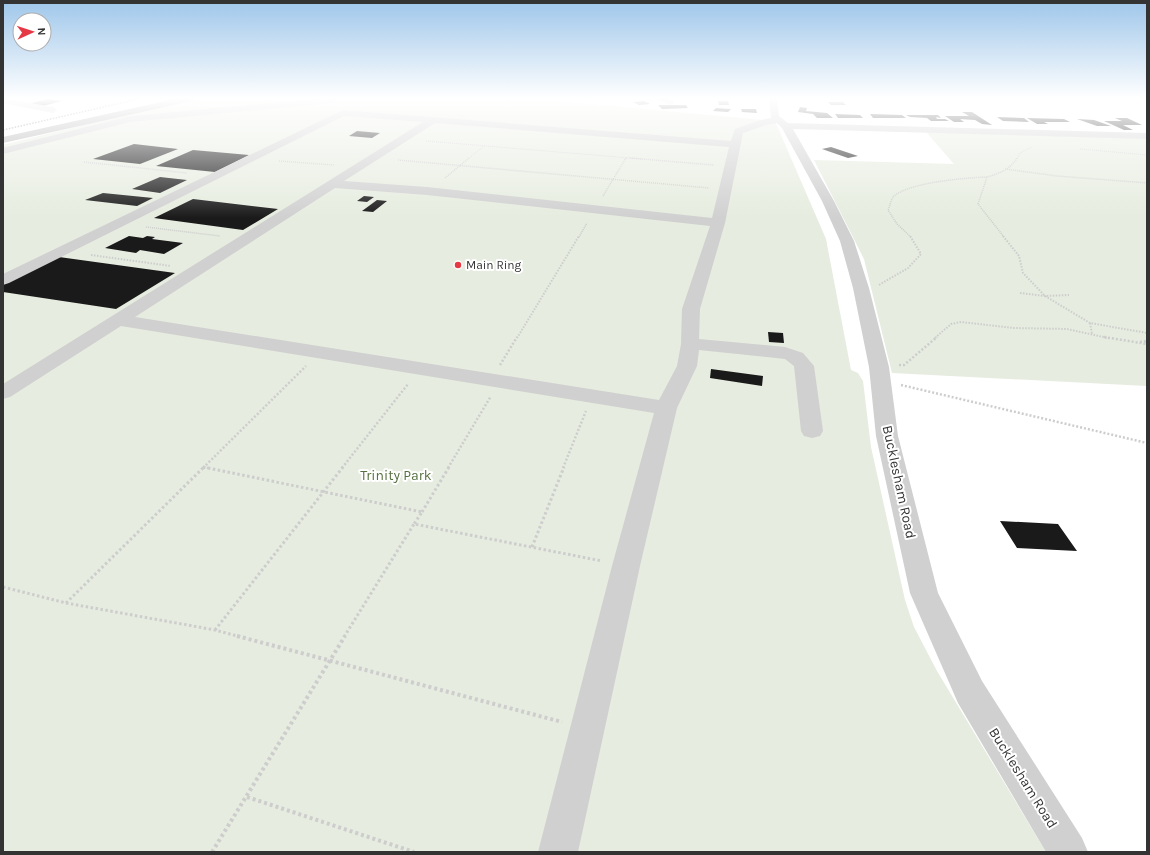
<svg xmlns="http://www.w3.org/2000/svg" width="1150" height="855" font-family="Karla,sans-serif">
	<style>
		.green { fill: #e6ecdf }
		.building { fill: #1a1a1a }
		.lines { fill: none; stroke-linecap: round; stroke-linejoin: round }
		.path-far5 { stroke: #cdcdcd; stroke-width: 1; stroke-dasharray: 1 1; stroke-linecap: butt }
		.path-far4 { stroke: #cdcdcd; stroke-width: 1.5; stroke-dasharray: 1 1; stroke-linecap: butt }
		.path-far3 { stroke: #cdcdcd; stroke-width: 2; stroke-dasharray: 1.5 1.5; stroke-linecap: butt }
		.path-far2 { stroke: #cdcdcd; stroke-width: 2.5; stroke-dasharray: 2 2; stroke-linecap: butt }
		.path-far1 { stroke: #cdcdcd; stroke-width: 3; stroke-dasharray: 2.5 2.5; stroke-linecap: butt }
		.path { stroke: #cdcdcd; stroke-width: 4; stroke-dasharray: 3 3; stroke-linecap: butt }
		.minor { fill: #d0d0d0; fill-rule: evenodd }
		.major { fill: #ababab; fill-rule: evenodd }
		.rail { stroke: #888; stroke-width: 1.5; stroke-dasharray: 1.5 1.5; stroke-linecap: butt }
		.poi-dot { fill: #e63946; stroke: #fff; stroke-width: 1.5 }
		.labels { text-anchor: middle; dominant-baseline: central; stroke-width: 4; stroke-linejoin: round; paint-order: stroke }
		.far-poi-label { font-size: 12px; fill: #333; stroke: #fff; text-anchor: start }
		.park-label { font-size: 14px; fill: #56703f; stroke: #fff }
		.street-label { font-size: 14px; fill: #333; stroke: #fff }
	</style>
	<rect width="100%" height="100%" fill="#fff"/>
	<path class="green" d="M203,98H526L775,121L826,239L851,370L858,373L863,381L871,447L905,600L914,627L937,671L1046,852H3V145L103,120Z
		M926,132L1147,137V386L892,373L864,259L814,160L954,164Z"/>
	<path class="building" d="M48,99L62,101L43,106L28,104Z
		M644,101L650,104L639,105L633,102Z
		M718,101H728L729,105H719Z
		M828,102H843L846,105H831Z
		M658,105H686L688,108L662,109Z
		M800,107L807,108L806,111L827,113L833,118H817L813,114L798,112Z
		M716,108L731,109L728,112L713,111Z
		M741,109H756L757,113L742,112Z
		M962,112H972L992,125L982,124L975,120L960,119L964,122H954L945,116H969Z
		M835,114L860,115L863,118H838Z
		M870,114L902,115L906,118H873Z
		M906,115H938L941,118L936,117L937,119H945L949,121H931L927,118L910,117Z
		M997,117L1024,118L1029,122L1003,121Z
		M1027,118L1064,119L1070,122H1044L1048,124H1037Z
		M1115,118H1127L1142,125H1123L1133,130H1124L1104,121H1122Z
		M1077,119L1094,120L1111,126H1097Z
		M357,131L380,133L372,138L349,136Z
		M134,144L178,149L140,164L93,159Z
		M831,147L858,156L848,158L822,149Z
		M193,150L249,155L215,172L156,166Z
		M160,177L187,180L160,193L132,189Z
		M103,193L153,198L137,206L85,200Z
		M364,196L374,197L367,202L357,201Z
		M193,199L278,209L243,230L154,218Z
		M377,200L387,201L373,212L362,211Z
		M129,236L143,238L147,236L155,237L152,239L183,243L164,254L140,250L136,253L105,248Z
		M59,257L175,273L116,309L3,292V284Z
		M768,332L783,333L784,343L769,342Z
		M711,369L763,376L762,386L710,378Z
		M1000,521L1058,524L1077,551L1017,548Z"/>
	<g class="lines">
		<path class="path-far5" d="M426,141L642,159
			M1080,149L1147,155
			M468,159L484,146
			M626,159L627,157
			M1017,159L1020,153L1032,147"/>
		<path class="path-far4" d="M630,158L714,165
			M398,160L709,188
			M279,161L334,165
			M84,162L187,173
			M1005,169L1057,176L1147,183
			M445,178L469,158
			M603,196L626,158
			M146,227L220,236
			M579,237L587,223
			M911,237L897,224L888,210C890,206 891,199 894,196C911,182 965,178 987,177
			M1004,237L978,204L987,177C998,174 1011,169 1017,158"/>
		<path class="path-far3" d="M1003,236L1019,256L1023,273L1045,296L1090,323L1147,333
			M91,255L171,266
			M879,285L908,268L921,254L910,236
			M1020,293L1045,296L1069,295
			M1090,323L1092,334
			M517,338L579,236
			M935,338L951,324L961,322L1014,328L1067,329L1108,338"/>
		<path class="path-far2" d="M1104,337L1147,344
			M1140,342L1147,341
			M500,365L517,337
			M899,365H904L937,337
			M901,385L1147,443
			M203,467L208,468
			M203,468L306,366
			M342,468L408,384
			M448,468L491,396
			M563,468L586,411"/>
		<path class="path-far1" d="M203,467L422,512L414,524L602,561
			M422,512L449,467
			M532,547L564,467
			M3,587L66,603L215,630L241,637
			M66,603L204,467
			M215,630L343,467
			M344,637L414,524"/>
		<path class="path" d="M237,636L562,722
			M247,797L414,852
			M212,852L345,636"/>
		<path class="minor" d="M3,98L53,107L57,110L53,113L3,103Z
			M324,98H336L337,100L333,103L130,122L3,154V148L130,116Z
			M652,98H667L675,102L671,105Z
			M769,98H777L779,116L788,123L1147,133V139L793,129L834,201L854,241L869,288L889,367L898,436L938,593L982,681L1082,838L1088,852H1046L958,703L910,593L876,436L869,367L853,288L840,241L822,201L782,128L777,123L766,125L743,133L725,223L700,309L699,339L785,347L803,353L814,366L823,431L820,436L812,438L804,436L801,431L794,366L785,359L699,350L697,366L677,408L640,566L578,852H538L612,566L654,413L121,326L10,397L3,399V384L423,122L344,116L9,283L3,285V274L343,110L731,141L735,129L761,120L771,118ZM435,123L729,147L712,218L427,187L344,181ZM335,188L427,195L710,226L682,309L681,344L677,366L659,400L135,317Z
			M1139,98H1147V103Z"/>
		<path class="major" d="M179,98H196L192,101L3,143V137Z"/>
		<path class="rail" d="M3,130L143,98"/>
	</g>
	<linearGradient id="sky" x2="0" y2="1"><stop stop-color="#9ec6ea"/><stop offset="0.45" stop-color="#fff"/><stop offset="1" stop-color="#fff" stop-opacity="0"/></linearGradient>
	<rect width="1150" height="218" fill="url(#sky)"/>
	<circle class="poi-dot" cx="458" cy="265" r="4"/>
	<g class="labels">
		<g class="far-poi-label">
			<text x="466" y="265">Main Ring</text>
		</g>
		<g class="park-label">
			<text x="396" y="475">Trinity Park</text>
		</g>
		<g class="street-label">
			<text transform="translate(899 482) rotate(78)">Bucklesham Road</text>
			<text transform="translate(1023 778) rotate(58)">Bucklesham Road</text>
		</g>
	</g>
	<rect width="1150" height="855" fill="none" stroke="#333333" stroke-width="8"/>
	<g transform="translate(32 32) rotate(87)"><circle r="19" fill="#ffffff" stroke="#adadad"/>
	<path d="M0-3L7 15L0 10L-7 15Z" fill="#e63946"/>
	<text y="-6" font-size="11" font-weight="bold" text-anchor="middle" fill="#333333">N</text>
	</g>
</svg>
